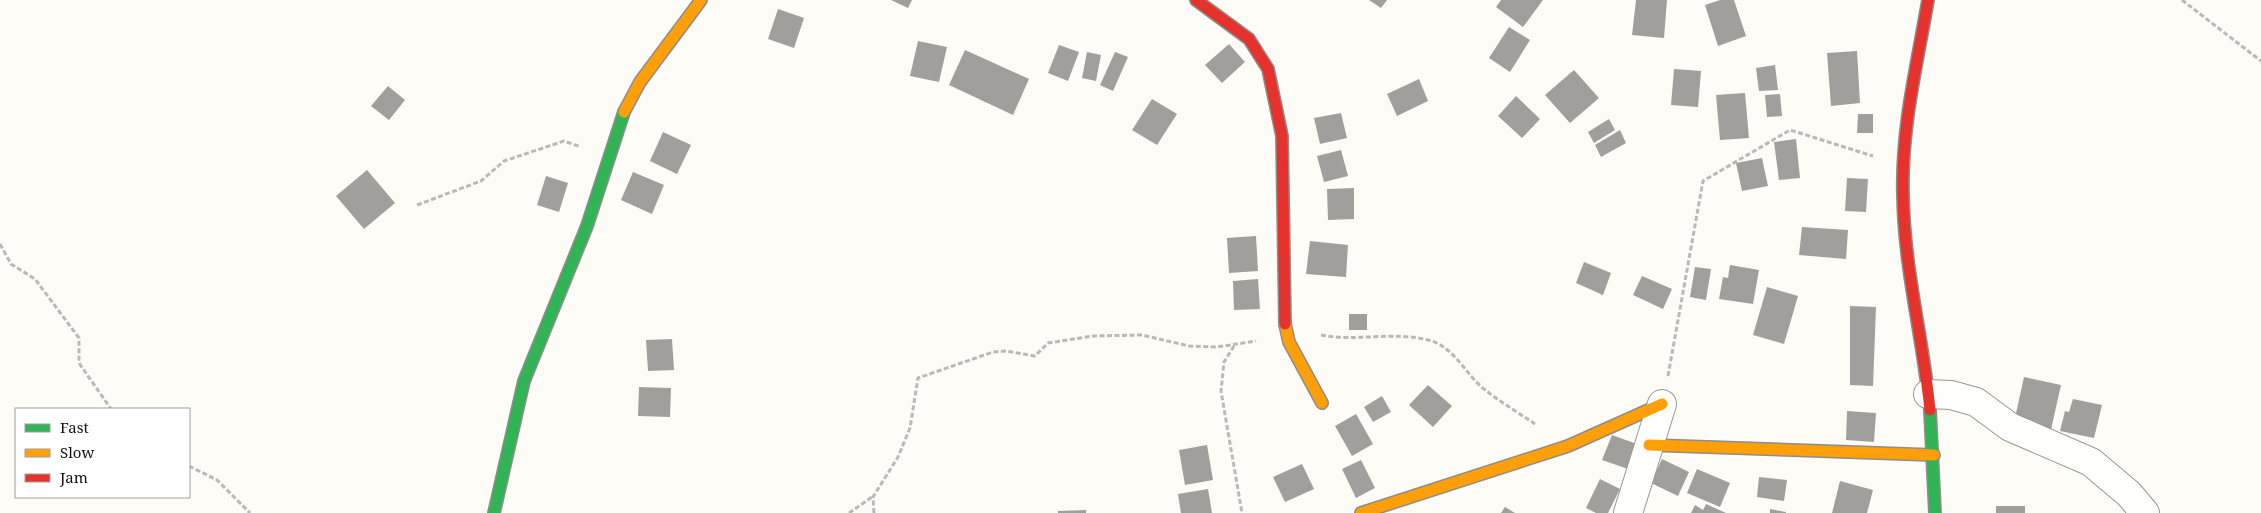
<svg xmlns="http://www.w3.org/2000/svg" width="2261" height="513" font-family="'Noto Serif',serif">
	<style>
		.building { fill: #a19f9c }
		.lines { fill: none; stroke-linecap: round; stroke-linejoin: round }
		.street-casing { stroke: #979795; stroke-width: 30 }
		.fast-casing { stroke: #8e8d8b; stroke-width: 14 }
		.slow-casing { stroke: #8e8d8b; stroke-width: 14 }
		.jam-casing { stroke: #8e8d8b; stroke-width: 14 }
		.path { stroke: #b9b9b8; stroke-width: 3; stroke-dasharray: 5 2.5; stroke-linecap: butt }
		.street { stroke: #fffffe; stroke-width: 28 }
		.fast { stroke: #30b455; stroke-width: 11 }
		.slow { stroke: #ff9f0a; stroke-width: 11 }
		.jam { stroke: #e5322d; stroke-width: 11 }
	</style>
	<rect width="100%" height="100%" fill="#fdfcf7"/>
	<path class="building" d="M891,0H912L908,8Z
		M1369,0H1387L1381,8Z
		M1501,0H1543L1523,27L1496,7Z
		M1636,0H1667L1664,38L1632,35Z
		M1720,0H1734L1746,36L1718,46L1705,5Z
		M778,9L804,18L794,48L768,39Z
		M1509,27L1530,40L1510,72L1489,58Z
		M918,41L947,47L939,82L910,76Z
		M1229,44L1245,62L1222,83L1205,65Z
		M1059,45L1079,52L1068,81L1048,73Z
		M965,50L1029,79L1013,115L949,85Z
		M1857,51L1860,103L1831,106L1827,53Z
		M1087,52L1101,55L1096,81L1082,78Z
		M1115,52L1128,57L1113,91L1100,85Z
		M1775,65L1778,90L1759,91L1756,68Z
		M1674,69L1701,71L1698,107L1671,105Z
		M1574,70L1599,98L1570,123L1545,95Z
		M1419,79L1428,101L1397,116L1387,94Z
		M388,86L405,100L389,120L371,106Z
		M1745,93L1749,138L1720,140L1716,95Z
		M1780,94L1782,116L1767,117L1765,95Z
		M1516,96L1540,119L1522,138L1498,116Z
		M1152,99L1177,114L1157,145L1132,130Z
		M1341,113L1347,138L1320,144L1314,118Z
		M1858,114H1873V133H1857Z
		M1609,119L1615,130L1594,143L1588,132Z
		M1620,130L1626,143L1601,157L1595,145Z
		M663,132L691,145L677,174L650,161Z
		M1796,139L1800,178L1779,180L1774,142Z
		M1341,150L1348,176L1324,182L1317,156Z
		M1762,158L1768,186L1742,191L1736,163Z
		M367,170L395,203L364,229L336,196Z
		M633,172L664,185L652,214L621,200Z
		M546,176L568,183L559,212L537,205Z
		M1847,178L1868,179L1866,212L1845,211Z
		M1354,188V219L1328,220L1327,189Z
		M1802,227L1848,230L1846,259L1799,255Z
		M1256,236L1258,271L1229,273L1227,238Z
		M1310,241L1348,245L1346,277L1306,274Z
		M1584,262L1611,273L1603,295L1576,283Z
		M1730,265L1759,270L1753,304L1719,299L1723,277L1728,278Z
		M1695,267L1711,269L1706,300L1690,297Z
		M1642,276L1672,289L1663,309L1633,295Z
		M1258,279L1260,309L1234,310L1233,281Z
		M1767,287L1798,296L1784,344L1753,335Z
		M1850,306L1876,307L1873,386L1850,385Z
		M1349,314H1367V330H1349Z
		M672,339L674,370L648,371L646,340Z
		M2024,377L2061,385L2050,434L2013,427Z
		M1428,385L1452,406L1433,427L1409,405Z
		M639,387L671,388L670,417L638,416Z
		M1382,396L1391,412L1373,422L1364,407Z
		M2073,399L2102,405L2094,438L2060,431L2065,411L2069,412Z
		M1847,411L1876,413L1874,442L1846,440Z
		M1356,414L1373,444L1352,456L1335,426Z
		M1612,435L1637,444L1628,469L1602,460Z
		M1207,445L1213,480L1185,485L1179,450Z
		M1662,459L1689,472L1678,496L1651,483Z
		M1361,460L1375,488L1356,498L1342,469Z
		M1302,464L1314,489L1285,502L1273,477Z
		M1697,469L1730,483L1720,507L1687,493Z
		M1759,477L1787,480L1784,501L1757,497Z
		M1600,479L1620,489L1608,513H1596L1586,508Z
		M1840,481L1873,490L1867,513H1832Z
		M1208,489L1212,513H1181L1178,494Z
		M1706,504L1726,513H1691L1695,505L1703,510Z
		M1996,506H2025V513H1996Z
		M1505,507L1515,513H1501Z
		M1770,509L1786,512V513H1770Z
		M1086,510V513H1058V511Z"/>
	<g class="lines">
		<g class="street-casing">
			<path id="street" d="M1928,394L1951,395L1976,402L2010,427L2091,462L2129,494L2145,513
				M1628,513L1662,404"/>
		</g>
		<g class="fast-casing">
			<path id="fast" d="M1930,410L1935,513
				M494,513L524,381L587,226L624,112"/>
		</g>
		<g class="slow-casing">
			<path id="slow" d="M624,112L640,82L701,0
				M1285,324L1289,342L1322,403
				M1649,445L1934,455
				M1361,513L1568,446L1662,404"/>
		</g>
		<g class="jam-casing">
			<path id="jam" d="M1196,0L1249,39L1268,69L1282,136L1285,324
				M1928,0C1917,65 1901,129 1903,195C1904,268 1923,338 1930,410"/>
		</g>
		<path class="path" d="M2182,0L2261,61
			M417,205L481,181L504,161L564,141L581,147
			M0,244L11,264L35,279L79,338V363L111,409
			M1321,335C1356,342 1394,331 1428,340C1454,346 1465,374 1484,389C1500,402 1519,413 1535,424
			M1234,346L1224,362L1221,391L1242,513
			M1668,376L1703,181L1790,130L1873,156
			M189,466L217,480L250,513
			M849,513L872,497
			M874,513L873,497L898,457L910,428L918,378L993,352L1006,351L1035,356L1048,343L1093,336L1142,335L1189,346L1217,347L1256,341"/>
		<use href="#street" class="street"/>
		<use href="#fast" class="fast"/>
		<use href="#slow" class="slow"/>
		<use href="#jam" class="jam"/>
	</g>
	<rect x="15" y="408" width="175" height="90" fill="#ffffff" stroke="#a0a0a0"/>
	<rect x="25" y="424" width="25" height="8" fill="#30b455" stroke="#a0a0a0"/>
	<text x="60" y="433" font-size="15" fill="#111111">Fast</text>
	<rect x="25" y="449" width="25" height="8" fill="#ff9f0a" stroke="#a0a0a0"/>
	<text x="60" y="458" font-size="15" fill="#111111">Slow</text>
	<rect x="25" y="474" width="25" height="8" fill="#e5322d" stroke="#a0a0a0"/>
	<text x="60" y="483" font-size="15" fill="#111111">Jam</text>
</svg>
